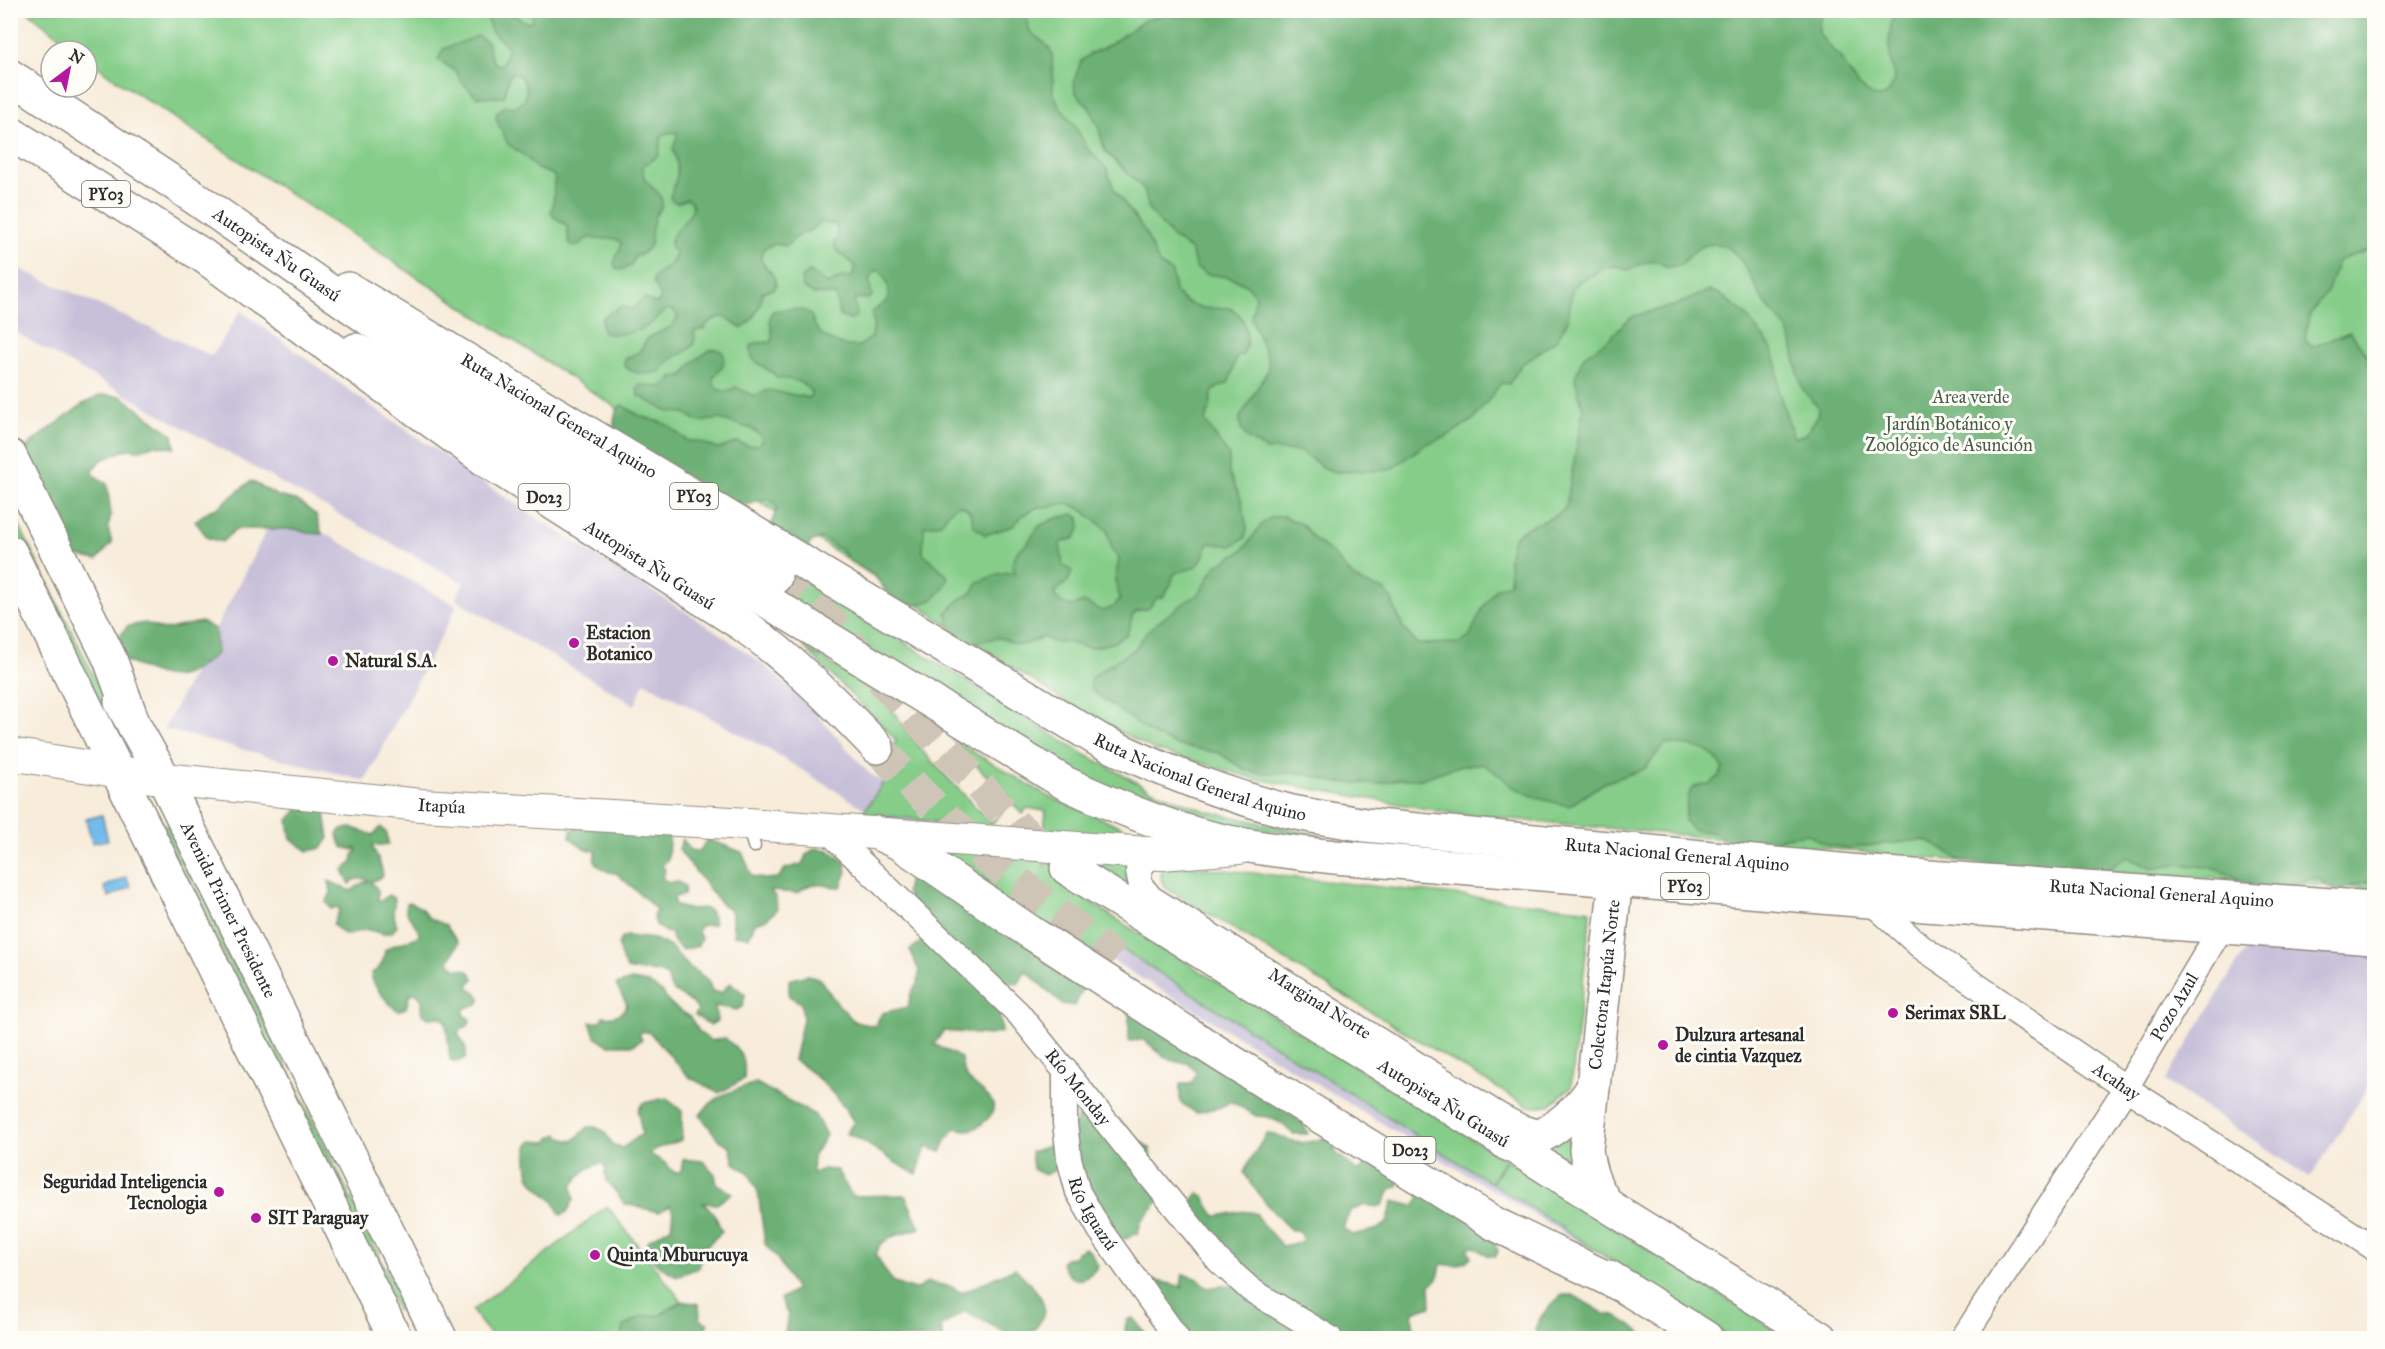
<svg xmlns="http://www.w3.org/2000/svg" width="2385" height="1349" font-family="'IM FELL Great Primer',serif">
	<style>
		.industrial { fill: #c7c0d9 }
		.green { fill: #85cd89; stroke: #587c5a; stroke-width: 1.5 }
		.forest { fill: #6cb075; stroke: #4c6e50; stroke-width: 1.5 }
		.water { fill: #72bceb; stroke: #4e748b; stroke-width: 1.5 }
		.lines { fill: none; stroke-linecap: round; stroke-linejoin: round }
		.motorway-tunnel { stroke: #cfc5b7; stroke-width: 33; stroke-dasharray: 33 16; stroke-linecap: butt }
		.service-casing { stroke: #928c82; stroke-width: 15 }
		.minor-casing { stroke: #928c82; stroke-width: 27 }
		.tertiary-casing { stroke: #928c82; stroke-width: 34 }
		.secondary-casing { stroke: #928c82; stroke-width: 36 }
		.trunk-casing { stroke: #928c82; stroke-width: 36 }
		.motorway-casing { stroke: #928c82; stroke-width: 36 }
		.service { stroke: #fff; stroke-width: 12 }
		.minor { stroke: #fff; stroke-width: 24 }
		.tertiary { stroke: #fff; stroke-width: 32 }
		.secondary { stroke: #fff; stroke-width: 33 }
		.trunk { stroke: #fff; stroke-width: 33 }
		.motorway { stroke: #fff; stroke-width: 33 }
		.poi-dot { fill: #b5179e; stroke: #fdfcf7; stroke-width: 2 }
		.labels { text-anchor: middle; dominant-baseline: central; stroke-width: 6; stroke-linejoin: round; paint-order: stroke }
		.shield { fill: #fdfcf7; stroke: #6a6a68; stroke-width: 1.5 }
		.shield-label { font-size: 16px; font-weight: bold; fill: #2b2b2b }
		.street-label { font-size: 18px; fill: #2b2b2b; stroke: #fdfcf7 }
		.park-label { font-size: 18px; fill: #465c47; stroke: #fdfcf7 }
		.poi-label { font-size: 18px; font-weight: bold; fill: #2b2b2b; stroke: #fdfcf7; text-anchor: start }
	</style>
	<rect width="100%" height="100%" fill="#fdfcf7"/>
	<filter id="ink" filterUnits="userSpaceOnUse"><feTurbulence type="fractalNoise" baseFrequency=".0167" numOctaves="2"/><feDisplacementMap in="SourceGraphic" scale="12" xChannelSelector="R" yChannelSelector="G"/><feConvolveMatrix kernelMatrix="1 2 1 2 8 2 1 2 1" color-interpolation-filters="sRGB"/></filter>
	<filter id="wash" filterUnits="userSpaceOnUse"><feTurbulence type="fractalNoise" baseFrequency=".008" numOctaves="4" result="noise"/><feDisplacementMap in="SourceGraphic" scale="24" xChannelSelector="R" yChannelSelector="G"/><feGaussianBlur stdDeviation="1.35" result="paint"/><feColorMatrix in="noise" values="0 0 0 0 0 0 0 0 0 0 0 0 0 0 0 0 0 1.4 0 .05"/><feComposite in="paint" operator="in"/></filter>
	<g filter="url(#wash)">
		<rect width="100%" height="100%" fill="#f8ecda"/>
		<path class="industrial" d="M11,265L212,356L241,311L367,403L521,508L711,628L765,665L811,708L869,773L1029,872L1614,1225L1791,1338H1730L1597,1253L1010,899L773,752L644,682L635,705L455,599L464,583L285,485L11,330Z
			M278,508L457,606L365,781L164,729Z
			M2252,939L2374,948V1078L2310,1178L2165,1081Z"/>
		<path class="green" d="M27,11H2374V889L1992,864L1457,814L1256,779L1155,750L1073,707L110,76L87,58V51H78Z
			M10,507L125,739L121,744L116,742L11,529Z
			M785,568L1082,753L1149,789L1206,811L1322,836V839L1183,817L1089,782L768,589Z
			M802,645L883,698L925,754L991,823L1011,801L951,739L1050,797L1150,839L1044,832L1046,811L1027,808L1023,814L1011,802L988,828L863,813L886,779L871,764L897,741Z
			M163,824L168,826L404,1306L403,1311L397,1310L161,825Z
			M917,842L1132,857L1127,868L1128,887L1057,880L1127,926L1505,1159L1491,1183L1114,944L1099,968Z
			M1171,864L1591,910L1571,1087L1550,1105L1529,1107L1167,889C1161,882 1160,878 1162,869Z
			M1574,1126L1582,1171L1542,1148Z
			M1506,1160L1788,1338H1731L1492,1183Z
			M607,1206L684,1304L640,1338H493L472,1311Z"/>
		<path class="forest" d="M532,10L1028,11C1022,40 1045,34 1052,54L1053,91L1059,106L1074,124L1087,148L1107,169L1114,189L1146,233L1159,264L1172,272L1175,292C1186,305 1201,310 1218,308C1223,308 1227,307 1232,309C1247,316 1250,341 1243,355L1238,356C1232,364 1234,375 1227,384C1209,390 1212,391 1210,407C1210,413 1205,415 1205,421L1229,456V473L1241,498L1247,528L1245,538L1232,546L1210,543C1203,549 1205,555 1201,561C1196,570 1182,570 1174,574L1171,584L1163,597L1157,598L1148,609C1126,610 1135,620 1126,635L1112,643L1090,648L1064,642H1052L1043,637C1036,640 1024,647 1016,644C1009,643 1006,638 998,638C978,639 974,651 954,634C947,628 951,620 946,613L959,600L973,592L978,582C990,578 1003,569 1016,574L1012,565L1018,550L1027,544L1039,526L1054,519L1074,514L1079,518L1080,529L1075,538L1064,541L1060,544L1063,565L1072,571L1068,581L1055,592V597C1065,606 1072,608 1083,602L1103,611L1114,607L1120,598L1115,581L1119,559L1112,550L1107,530L1081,509L1070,504H1059L1048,508L1038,507L1023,515L1013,526L985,535L973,525C972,514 970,508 959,505C948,509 948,516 941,523L924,526L923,553L946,574L948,579L943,589L932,600L916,605L901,603L891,598L874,575L849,561L843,551L822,538L812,541L806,550L771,524L777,508C769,494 762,500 750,504C745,505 739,504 734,503L613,435C615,425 612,411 622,405L640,416L666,424L688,441H698L718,449L738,442L748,446L758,445L762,441L761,436L752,429L720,419L699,422L685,413L669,412L639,396L637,390L640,385C658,384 659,394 672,377L683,376L693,362L710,350L716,349L721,351L724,355L723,366L713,378C714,392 725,394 736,387L754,396L768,390L810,398L811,392C803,379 791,380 777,378C769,365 747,365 751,346L756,343L772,342C775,330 765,320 773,311C785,310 796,307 807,312C813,315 812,319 814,324C822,340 843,348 859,346L872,337L874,323L871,313L888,300C891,291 887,278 879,270L874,272L869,280L872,296L868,299L857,298L854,302L857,313L855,317L850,320L840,316C836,309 839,302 835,295L813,294L803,288L801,278L810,272L828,284L842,277H852L855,266C848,257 835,255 834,242L838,238L836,225L821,222L808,232H802L786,246L775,244L764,248C753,267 775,267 776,285L773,289L762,292C762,305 753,322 742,328C731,325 728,312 715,319C710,322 707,322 704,329L694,331C698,349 686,351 673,358C667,361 665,368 659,372C647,374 633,376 624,365L625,359L639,352L648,338L672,326L678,317C670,298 658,319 649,325C638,333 615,337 603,332L601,321L603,317L622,306L632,309L644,298L654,303L659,302L661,297L653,282L654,277C662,269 675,265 676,252L671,248C668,229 689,224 693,207L691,202L687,199L677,203L672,201L670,196C678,180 680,167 673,149L678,133C654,130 663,142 659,154C656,159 648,162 643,166C640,187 662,187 662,203C663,209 657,211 655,216C654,220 651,231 651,235C651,238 652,241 651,244C647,250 642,256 635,256L631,266L621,270L616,268L614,263L622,243C613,235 607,240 597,239C590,239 593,236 586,239C583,241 581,244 578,246H572L569,242L567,226L553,216L551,211C556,201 552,189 555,178L552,174L537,169L526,157L508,144L496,119L497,113L505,106L515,107L524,101C529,90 525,76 513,73L509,76L504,97H477L461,81L456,71L438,60L443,49L478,36L487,42C491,52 488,59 498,65L503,63L508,47L491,31L488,21L496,11H507L527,23L532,21L533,16L529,13Z
			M1228,10L1254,14L1266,10H1667L1684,21L1694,17L1696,11H1822L1819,23V34L1840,58L1858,85L1875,97L1885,96C1902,79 1889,66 1889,45C1889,34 1892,22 1893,11H2374L2372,21L2374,37V64L2371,83L2372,114L2374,117V244L2368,250L2338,261L2328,290L2309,316L2305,338L2312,347L2350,332C2360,342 2363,354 2374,363V881L2362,883L2341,890L2330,889L2322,881L2311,878L2290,885L2269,888L2248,884L2229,874L2208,867L2174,864L2152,868L2127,857L2098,874L2077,875L2045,863L2034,862L2000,867L1960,860L1932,843L1922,840L1849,848L1827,845L1807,834L1785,837L1759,848L1737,846L1715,833L1693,830L1685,821C1687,801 1685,782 1710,784L1718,777L1723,768C1711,745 1688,746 1665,744L1644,769L1604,783L1569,806L1537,798L1511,786L1503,778L1485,765L1474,764L1452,768L1421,779H1399L1378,784L1334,782L1302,773H1259L1247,771L1219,753L1176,745L1155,736L1091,690L1090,680L1098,672L1135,649L1147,631L1181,605L1199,594L1215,566L1243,550L1263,523L1272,517L1283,516L1302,524L1315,540L1332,553L1353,577L1363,583L1384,590L1391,598L1403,628L1417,644L1460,643L1469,637L1483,607L1496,588L1510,583C1510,573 1508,561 1510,550C1513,521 1550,526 1566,507L1583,410L1575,378L1583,357L1610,338L1625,322L1634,316L1676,305L1708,291L1718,293L1744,313L1771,347L1778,368V389L1781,399L1794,438L1804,435L1817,418L1818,407C1814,401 1806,395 1803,389C1795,373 1796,352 1790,336C1786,323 1773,314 1765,303C1750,281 1739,234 1703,246C1693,249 1687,260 1679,266L1668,267L1658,262H1647L1627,270L1616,266L1605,268L1579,282L1572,289L1568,320L1557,339L1521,365L1509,384L1501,383L1474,419L1446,437L1426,444L1390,470L1336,472L1326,469L1299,451L1266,450L1247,438L1241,429L1240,418L1268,370V359L1251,318L1256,296L1249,287L1239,281L1228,277L1206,274L1196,268L1191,250L1172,237L1149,210L1144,189L1105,151L1099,129L1090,109L1075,92L1074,81L1081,61L1090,54L1109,45L1145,20L1166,15L1176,17Z
			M101,395L121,396L173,435L175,448L154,445L141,450L127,449L100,461L93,469L94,475L107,484L111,514L108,528L112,543L97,560L76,556L72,542L52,525L53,499L47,486L32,467L27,446L83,404Z
			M251,481L278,496L298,501L316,515L322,534L307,533L296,529H236L222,542L208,538L195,521L210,510L217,508Z
			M201,622L215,629L217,653C178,688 167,679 123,660L118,637L128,626L145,623L164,630Z
			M312,806L324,807L329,838L322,848L308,851L291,839L288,820L297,810Z
			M381,827L387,834L388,844L372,846C377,855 382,866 383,876L371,882L378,890V900H382L388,895L395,899L393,912L397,926L392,932L383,934C365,928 365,929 348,935L341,932L333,924L340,909L336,907L331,909L326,902L331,893L329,881L351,891L362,883L369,881C365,877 358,879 353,880L350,884L343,870L352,863L353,855L357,851L356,848L354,850L342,847L337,834L341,829L353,828L373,835Z
			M578,828H622L632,833L665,831L669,838L668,860L662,865L665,870L662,878L669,883L676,881L685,886L684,895L674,897V904C679,906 684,909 689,909C705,909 711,903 714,924L700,926L698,931L701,939L698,946L683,950C677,947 671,941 671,933L665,932L656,925L653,915L657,911C644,896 630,886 616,873C605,873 599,868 594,859L597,851L585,849L570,838L571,830Z
			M682,838L690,850L700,851L707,839L742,852L752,876L764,879L778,878L785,869L802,864L806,855L815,848L829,850L845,862L847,872L841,887C819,888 817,877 798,893L770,891L776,897L777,910L765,920L755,923L749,937L734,935L731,910L720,903L679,850Z
			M920,870L1089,975L1075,1006L1062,1004L1026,971L1018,984L1006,981L996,990L1002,1032L989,1035L944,1031L934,1044L961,1058C962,1066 963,1073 969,1080C979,1092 1010,1102 982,1124C973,1131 966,1131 956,1128L947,1138L941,1152L926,1147L917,1174C892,1164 872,1143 846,1133L854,1122C839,1098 817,1074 794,1060L803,1019L801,1003L789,996V980L807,975L819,978L836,1002L855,1022L875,1026L882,1013L908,1007L911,993L918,983L919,971L910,950L922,941L917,915L906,892L909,878Z
			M410,902L421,908L429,918L446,925L458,943L449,961L456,969C465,968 470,970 474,979L470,982L468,988L476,992L481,999L478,1004L465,1008L463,1014L470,1020L468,1026L461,1029L458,1034C463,1042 469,1049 465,1059L456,1062L450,1060L446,1022L440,1017L428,1018L422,1013V1000L416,993L410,994L406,1008L398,1011C388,1003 372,987 371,973C381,970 384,961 385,950C395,942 408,943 419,935C419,922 403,918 406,903Z
			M627,936L655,939L671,947L688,966L708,980L712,991L721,993L730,983L745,994L743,1006L737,1010L715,1006L717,1021L710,1025L695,1015L698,1010C688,993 669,998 668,977C655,967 642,973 627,969L622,960L618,944L621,938Z
			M631,980L648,983L662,992L670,1004L690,1017L700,1033L711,1041L725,1038C742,1052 746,1057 744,1079L719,1093L689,1077L650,1033L643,1031L639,1035L642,1039L633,1045H608L595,1036L590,1022H600L603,1016C613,1018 624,1014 627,1004L616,985Z
			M1129,1001L1303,1123L1308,1134H1293L1281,1123L1268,1117L1256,1116L1231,1101L1221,1107L1196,1113L1180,1102V1084H1191L1197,1073L1188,1063C1167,1064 1160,1052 1144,1040L1129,1041Z
			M756,1083L815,1115L826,1135L813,1157L812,1174L823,1169L837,1170L852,1196L905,1195L920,1228L894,1236L880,1244L876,1255C889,1277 890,1286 917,1289L928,1282L952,1287L962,1293L1015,1268C1039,1294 1060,1307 1027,1337L1008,1334L965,1311L941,1327L943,1338H784L788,1315L780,1299L796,1290L777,1258L765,1244L758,1192L749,1173L734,1163L730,1146L718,1139L700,1115C715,1095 733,1090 756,1083Z
			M666,1098L682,1111C682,1117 682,1135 681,1140C671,1145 656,1146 650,1154L665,1163L675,1173L681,1171L683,1159L703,1161L715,1174L717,1184L732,1193L717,1204L703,1203L714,1213L722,1232L704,1248L699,1268L677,1276C663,1269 649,1261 646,1244L650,1239L671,1227L673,1210L670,1206L659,1212L625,1204L607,1181L605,1173L606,1168L602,1163C587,1167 580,1173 572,1187L574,1199L567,1212L561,1215C556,1210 556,1203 551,1199C528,1181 526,1177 527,1146L532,1141L547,1142L551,1137L558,1134L565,1139L573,1141L588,1127H595L604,1131L613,1145L622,1148L642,1134L638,1111L643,1103Z
			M1079,1113L1119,1120L1137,1139L1150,1148L1151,1160L1162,1168L1161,1199L1141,1221L1138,1233L1126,1239L1112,1236L1101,1216L1104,1205L1064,1165L1045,1175L1033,1169L1031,1152L1071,1138Z
			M1340,1131L1347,1146L1333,1150L1356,1170H1361L1366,1162L1399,1171V1185L1390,1190L1383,1205L1377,1207L1365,1205L1350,1211L1343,1228L1352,1235L1378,1229L1387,1223L1393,1201L1413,1206L1419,1199L1422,1180L1494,1242L1498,1251L1496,1256H1488L1473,1246L1468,1248L1471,1257C1463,1266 1453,1266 1441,1264L1438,1279L1430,1285L1431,1306L1413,1312C1411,1322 1415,1328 1414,1338H1377L1368,1329L1353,1336L1308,1333L1294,1338H1180L1149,1279C1161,1283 1173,1283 1184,1288L1181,1285L1183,1274L1198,1279L1207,1288L1241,1283L1189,1205L1198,1193L1204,1197L1215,1216C1232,1215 1241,1208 1257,1214L1258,1219L1282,1246L1297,1243L1304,1240L1297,1230H1291C1272,1213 1258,1194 1244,1173C1249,1158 1259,1148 1266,1134C1277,1133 1279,1136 1289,1140C1306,1147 1324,1138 1340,1131Z
			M1085,1248L1091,1252L1098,1266C1084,1285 1071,1284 1061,1263L1065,1258L1074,1257L1077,1252Z
			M1562,1295H1573L1605,1314L1615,1315L1637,1329L1645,1338H1541L1535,1330C1540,1314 1550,1306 1562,1295Z
			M682,1301L699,1304L700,1319L708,1324L697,1338H621L624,1327L641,1316L660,1315Z
			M1133,1318L1149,1338H1123L1127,1335L1125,1329L1127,1320Z"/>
		<path class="water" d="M102,815L108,840L92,843L86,819Z
			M126,877L131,887L109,897L104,887Z"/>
	</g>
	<g filter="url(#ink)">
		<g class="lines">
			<path class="motorway-tunnel" d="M775,577L826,618L1018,828L1052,855
				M877,747L920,793L985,856L1115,960"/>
			<g class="service-casing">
				<path id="service" d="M748,825L754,846"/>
			</g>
			<g class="minor-casing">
				<g id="minor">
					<path id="s1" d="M827,830L1018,1013L1219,1261L1251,1290L1330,1338"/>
					<path id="s2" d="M1161,854L1147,859L1138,871L1141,886L1151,898L1500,1116L1521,1127L1543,1133"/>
					<path id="s3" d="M1870,901L1921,947L2126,1088L2374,1248"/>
					<path id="s4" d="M1065,1069V1123L1069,1158L1078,1192L1100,1230L1177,1338"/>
					<path id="s5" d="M1963,1338L2126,1088L2223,925"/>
				</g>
			</g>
			<g class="tertiary-casing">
				<g id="tertiary">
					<path id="s6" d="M10,754L164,779L421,805L748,824L1161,854L1239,848"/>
				</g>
			</g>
			<g class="secondary-casing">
				<g id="secondary">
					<path d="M10,552L395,1338"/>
					<path id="s7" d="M121,702L164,779L440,1338"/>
					<path d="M1507,1144C1538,1148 1577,1113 1593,1088"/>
					<path id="s8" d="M1607,1204C1594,1187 1589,1172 1586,1150L1616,880"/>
				</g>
			</g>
			<g class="trunk-casing">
				<g id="trunk">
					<path id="s9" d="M348,289L1099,740C1160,770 1222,794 1288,811C1313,817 1339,820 1365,825L1871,873L2374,908"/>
					<path d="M356,350L1065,783C1108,803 1152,822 1199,835C1243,847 1289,852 1335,857L1870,901L2374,938"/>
					<path d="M10,456L110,659L135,728"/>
				</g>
			</g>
			<g class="motorway-casing">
				<g id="motorway">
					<path id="s10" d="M10,76L175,184L424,357L775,577"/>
					<path id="s11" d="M10,133L202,255L483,458L742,624C792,660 834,702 877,747"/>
					<path d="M877,833L901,844L1030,932L1221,1055L1495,1224L1627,1288"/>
					<path id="s12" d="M1067,868L1820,1338"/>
					<path d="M1609,1277L1706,1338"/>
				</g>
			</g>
			<use href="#service" class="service"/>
			<use href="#minor" class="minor"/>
			<use href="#tertiary" class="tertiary"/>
			<use href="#secondary" class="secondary"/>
			<use href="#trunk" class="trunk"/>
			<use href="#motorway" class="motorway"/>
		</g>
	</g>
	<g class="poi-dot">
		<circle cx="574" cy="643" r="6"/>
		<circle cx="333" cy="661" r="6"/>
		<circle cx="1893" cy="1013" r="6"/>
		<circle cx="1663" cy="1045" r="6"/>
		<circle cx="219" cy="1192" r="6"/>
		<circle cx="256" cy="1218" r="6"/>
		<circle cx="595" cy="1255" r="6"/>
	</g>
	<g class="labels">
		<g class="shield">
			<rect x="82" y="181" width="48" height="26" rx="4.5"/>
			<rect x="670" y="483" width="48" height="26" rx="4.5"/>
			<rect x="518.5" y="484" width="51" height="26" rx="4.5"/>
			<rect x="1661" y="873" width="48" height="26" rx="4.5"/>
			<rect x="1384.5" y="1137" width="51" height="26" rx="4.5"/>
		</g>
		<g class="shield-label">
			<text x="106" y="194">PY03</text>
			<text x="694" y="496">PY03</text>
			<text x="544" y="497">D023</text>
			<text x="1685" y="886">PY03</text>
			<text x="1410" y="1150">D023</text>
		</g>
		<g class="street-label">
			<text stroke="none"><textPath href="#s10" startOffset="321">Autopista Ñu Guasú</textPath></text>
			<text stroke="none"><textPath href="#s9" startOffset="246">Ruta Nacional General Aquino</textPath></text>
			<text stroke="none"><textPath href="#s11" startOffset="772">Autopista Ñu Guasú</textPath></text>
			<text stroke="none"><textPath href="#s9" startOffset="984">Ruta Nacional General Aquino</textPath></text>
			<text stroke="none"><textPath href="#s6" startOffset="435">Itapúa</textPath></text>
			<text stroke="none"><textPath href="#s9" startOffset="1470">Ruta Nacional General Aquino</textPath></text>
			<text stroke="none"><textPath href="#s9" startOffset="1956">Ruta Nacional General Aquino</textPath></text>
			<text stroke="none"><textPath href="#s7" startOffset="234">Avenida Primer Presidente</textPath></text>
			<text stroke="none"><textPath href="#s8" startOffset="225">Colectora Itapúa Norte</textPath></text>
			<text stroke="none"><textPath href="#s2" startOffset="260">Marginal Norte</textPath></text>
			<text stroke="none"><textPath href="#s5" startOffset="393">Pozo Azul</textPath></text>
			<text stroke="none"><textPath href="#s3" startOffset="306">Acahay</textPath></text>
			<text stroke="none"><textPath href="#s1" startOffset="360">Río Monday</textPath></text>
			<text stroke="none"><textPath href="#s12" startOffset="444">Autopista Ñu Guasú</textPath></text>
			<text stroke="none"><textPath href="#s4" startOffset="150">Río Iguazú</textPath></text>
		</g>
		<g class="park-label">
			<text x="1971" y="397">Area verde</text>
			<text x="1949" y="424">Jardín Botánico y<tspan x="1949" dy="21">Zoológico de Asunción</tspan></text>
		</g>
		<g class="poi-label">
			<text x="586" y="633">Estacion<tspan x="586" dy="21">Botanico</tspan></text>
			<text x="345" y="661">Natural S.A.</text>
			<text x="1905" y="1013">Serimax SRL</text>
			<text x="1675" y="1035">Dulzura artesanal<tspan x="1675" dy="21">de cintia Vazquez</tspan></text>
			<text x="207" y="1182" text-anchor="end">Seguridad Inteligencia<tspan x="207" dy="21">Tecnologia</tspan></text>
			<text x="268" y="1218">SIT Paraguay</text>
			<text x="607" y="1255">Quinta Mburucuya</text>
		</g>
	</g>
	<rect width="2385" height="1349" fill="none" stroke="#fdfcf7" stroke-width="36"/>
	<g transform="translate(69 69) rotate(32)"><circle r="28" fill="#fdfcf7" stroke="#a9a8a5" stroke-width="1.5"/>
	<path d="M0-4.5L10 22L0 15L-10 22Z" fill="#b5179e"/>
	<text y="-9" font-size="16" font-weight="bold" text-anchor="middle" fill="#2b2b2b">N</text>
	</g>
</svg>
